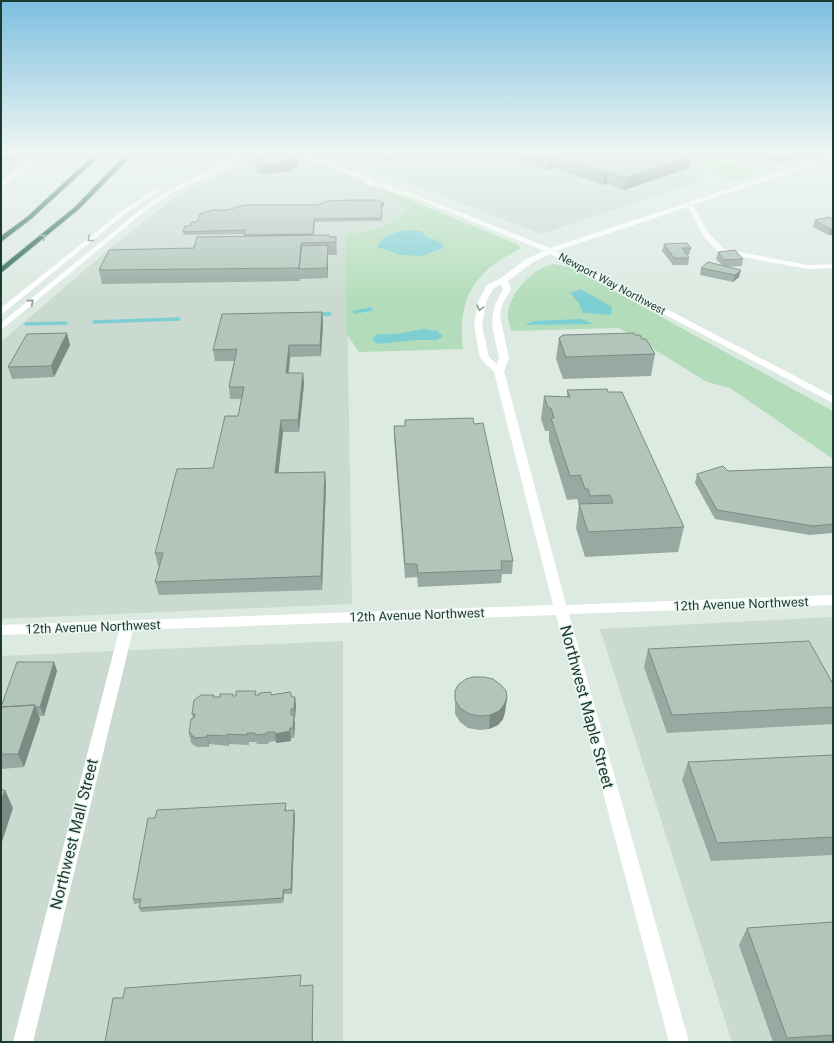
<svg xmlns="http://www.w3.org/2000/svg" width="834" height="1043" font-family="Roboto,sans-serif">
	<style>
		.built { fill: #cadad1 }
		.green { fill: #b3ddba }
		.water { fill: #7ecfd4 }
		.lines { fill: none; stroke-linecap: round; stroke-linejoin: round }
		.stream { stroke: #7ecfd4; stroke-width: 3.5 }
		.highway-casing { stroke: #c0c8c5; stroke-width: 2 }
		.minor { fill: #fff; fill-rule: evenodd }
		.highway { fill: #276855; fill-rule: evenodd }
		.wall { fill: #98a9a1 }
		.shaded-wall { fill: #7c8a83 }
		.building { fill: #b1c5bb; stroke: #7c8a83 }
		.oneway { stroke: #8ab0a3 }
		.oneway2 { stroke: #8e9c98 }
		.labels { text-anchor: middle; dominant-baseline: central; stroke-width: 3; stroke-linejoin: round; paint-order: stroke }
		.far-street-label { font-size: 11px; fill: #1d3a30; stroke: #ecf7f1 }
		.street-label { font-size: 13px; fill: #1d3a30; stroke: #ecf7f1 }
		.near-street-label { font-size: 16px; fill: #1d3a30; stroke: #ecf7f1 }
	</style>
	<rect width="100%" height="100%" fill="#dceae2"/>
	<path class="built" d="M1,154H27L28,158L24,164L1,180Z
		M170,154H221L184,171L157,170Z
		M263,154L322,164L393,193L382,194L407,206L404,213L397,220L346,236L352,604L1,619V342L115,244L175,198Z
		M333,154H696L709,167L703,180L541,234Z
		M833,617V1042H732L600,629Z
		M343,641V1042H1V656Z"/>
	<path class="green" d="M48,154H65L48,169L39,162Z
		M696,154H714L721,162L757,172C722,187 720,177 696,154Z
		M393,193L519,245L520,249C474,272 457,298 463,349L359,352L346,333V235C365,230 399,226 407,206L381,194Z
		M553,264L570,267L833,411V459L730,388L707,382L619,328L511,331C510,325 507,318 508,312C512,291 532,269 553,264Z"/>
	<path class="water" d="M409,230L421,231L428,238L441,242L444,248L421,256L401,255L377,247C385,234 395,232 409,230Z
		M581,289L612,307L611,315L583,313L578,302L570,293Z
		M582,319L593,324L525,325L533,321Z
		M424,329L437,331L443,336L437,340H415L377,344L372,339L378,334C394,336 408,331 424,329Z"/>
	<g class="lines">
		<path class="stream" d="M355,312L371,309
			M315,314H330
			M94,322L179,319
			M26,324L66,323"/>
		<g class="highway-casing">
			<path id="highway" d="M95,154H102L31,219L1,242V236L27,217Z
				M126,154H133L79,209L1,273V267L75,207Z"/>
		</g>
		<path class="minor" d="M29,154H35L31,164L1,188V183L26,162Z
			M242,154H250L170,194L149,208L1,330V323L145,206L166,192Z
			M278,154C311,154 339,166 369,178L375,183L392,184L391,187L419,196L550,248L833,154V158L693,205L710,235L724,249L808,265L833,264V268L808,269L719,253L704,237L688,207L556,251L833,396V403L550,254L532,263L508,281L511,289L502,305L500,316L509,358L504,371L566,605L833,595V605L569,614L689,1042H669L556,615L133,630L33,1042H13L119,631L1,635V625L553,605L494,372L480,358L474,326L478,302L487,285L501,278L526,259L544,251L415,198L380,187L372,186L367,184L364,180L321,164ZM501,284L503,289C486,318 493,327 499,358L497,364L489,357L482,326L486,302L493,289Z
			M156,189L161,190L125,214L1,315V308L121,212Z"/>
		<use href="#highway" class="highway"/>
	</g>
	<path class="wall" d="M1,154H16L8,164H1Z
		M195,154H210L206,156Z
		M372,154L401,155V157L386,160Z
		M507,154H687L689,168L624,190L607,184L603,185L553,168L548,170L507,156Z
		M746,154H809L780,163Z
		M255,162L298,165L296,168L290,169V171L262,174L255,171Z
		M384,203V206L381,207L382,220L380,221L315,222L314,235L329,237H336L337,255H328V278L300,279V281L102,284L99,270L244,236V234L184,235L183,232L197,222L227,210L316,205Z
		M833,219L828,235L813,227L815,220Z
		M664,244L691,248L689,255H687L689,258L688,265H673L662,251Z
		M718,252L743,259L742,266L728,267L739,277L733,282L700,275L701,268L722,265L716,259Z
		M322,312L323,323L321,356L290,357L289,373H303L304,384L299,432H283L278,473L326,485L322,590L159,595L155,582L159,566H158L155,553L213,468L238,416L242,399H230L229,387L234,361H215L213,350Z
		M67,333L70,345L54,377L12,379L8,367Z
		M559,338L642,339L655,354L651,376L563,379L556,359Z
		M567,390L608,392L684,527L678,552L585,557L576,528L579,505L577,499L567,500L549,441V431H545L541,419L544,396L567,397Z
		M405,420L513,561L512,574H502L501,583L418,587L417,577L405,578L394,438V426H405Z
		M833,466V533L810,535L715,519L695,483L697,474L728,471L833,467Z
		M648,649L833,684V724L667,733L644,667Z
		M54,662L57,671L44,716H39L40,719L24,767L1,769V706Z
		M455,691L507,698L505,712L503,719L498,725L489,729L479,730L468,728L460,722L455,714Z
		M271,692V695L295,697L296,706L295,718H294L295,724L294,738H291V741L276,743V741L269,742L268,744H257L256,742H249V745L229,744V746L209,744V747H196L195,745H193L192,743H191L189,733L193,719L192,714L214,697L234,696L257,695Z
		M833,755V855L711,861L682,780L688,762Z
		M286,803V811L295,815L292,894H284L283,903L141,912L139,908L140,903L134,904L133,899L155,818Z
		M833,922V1042H773L739,945L747,928Z"/>
	<path class="shaded-wall" d="M5,154H16L8,164Z
		M679,154H687L686,158L691,157L689,168L624,190L626,178Z
		M782,154H809L780,163Z
		M401,155V157L386,160V157Z
		M298,156V165L296,168L290,169V171L262,174L261,165L287,161Z
		M554,157L553,168L548,170L549,158Z
		M608,172L607,184L603,185L605,173Z
		M384,203V206L381,207V204Z
		M833,228V235H828L830,229Z
		M328,245V278L327,268Z
		M741,270L739,277L733,282L735,275Z
		M322,312L323,323L321,356L320,345Z
		M67,333L70,345L54,377L51,366Z
		M289,345L290,357L287,385L286,373Z
		M303,373L304,384L299,432L298,420Z
		M281,420L283,432L277,486L275,473Z
		M325,472L326,485L322,590L321,576Z
		M54,662L57,671L44,716L40,707Z
		M295,697L296,706L295,718L294,709Z
		M507,698L505,712L503,719L498,725L489,729L490,715Z
		M35,705L40,719L24,767L18,754Z
		M294,715L295,724L294,738L293,728Z
		M290,728L291,741L276,743L275,734Z
		M227,734L229,744V746L227,736Z
		M207,735L209,744V747L207,737Z
		M5,790L13,808L1,845V801Z
		M294,810L295,815L292,894L291,889Z
		M283,890L284,894L283,903Z
		M313,985V1042H312Z"/>
	<path class="building" d="M278,154H293L298,156L296,159L287,161L290,162L261,165L255,162L256,160Z
		M380,154H401V155L386,157Z
		M536,154H683L691,157L626,178L608,172L605,173L554,157L549,158Z
		M353,200H377L384,203L381,204L382,217L380,218L314,219L313,234L244,235L245,230L183,232L185,226H190L192,222H197L200,214L213,210H227L244,205H316L328,201Z
		M829,217L833,219V228L830,229L815,220Z
		M329,235V237H336V242L301,243L299,268L99,270L109,250L194,248L197,237Z
		M687,243L691,248H682L689,258H674L664,244Z
		M328,245L327,268L299,269L302,246Z
		M735,250L743,259L724,260L718,252Z
		M708,262L741,270L735,275L701,268Z
		M322,312L320,345H289L286,373H303L298,420H281L275,473L325,472L321,576L155,582L163,553H155L177,469L213,468L225,416H238L244,387H229L237,349L213,350L222,314Z
		M67,333L51,366L8,367L27,334Z
		M634,333L635,335H640L642,339H646L655,354L566,357L559,338L563,335Z
		M607,389L608,392H622L684,527L588,532L579,504L613,503L610,495L590,496L588,489H585L580,475L570,476L551,418H554L551,408H548L544,396L570,397L567,390Z
		M473,418L474,424L483,423L513,561H501L502,570L418,573L417,564H405L394,426H405V420Z
		M723,466L728,471L833,467V524L813,526L717,510L697,474Z
		M809,641L833,684V707L672,715L648,649Z
		M17,662H54L40,707H35V705L1,707Z
		M473,677H484L493,679L501,685L506,691L507,698L504,705L499,711L490,715L480,716L469,714L460,708L455,700V691L458,685L466,679Z
		M236,691H256L255,695H259V693L271,692V695L290,692L292,697H295L294,709H291V715H294L293,728H290V731L275,734V732H267V734L255,735V733H247V735L227,734V736L207,735V737L194,738V736H191V733H189L191,719L194,718L195,714H192L194,700L201,695H214L213,697H220V694H233V696H236Z
		M35,705L18,754H1V707Z
		M833,755V837L717,843L688,762Z
		M1,790H5L1,801Z
		M286,803L285,811L294,810L291,889L283,890V898L139,908L141,899H133L148,818H155L157,810Z
		M833,922V1035L787,1038L747,928Z
		M301,975L300,986L313,985L312,1042H105L113,998H123L125,988Z"/>
	<defs><path id="oneway-chevron" d="M-2-3.5L2.5 0L-2 3.5" fill="none" stroke-width="1.6" stroke-linecap="round" stroke-linejoin="round"/></defs>
	<use class="oneway" href="#oneway-chevron" transform="translate(43 237) rotate(-39)"/>
	<g class="oneway2">
		<use href="#oneway-chevron" transform="translate(90 239) rotate(141)"/>
		<use href="#oneway-chevron" transform="translate(31 302) rotate(-40)"/>
		<use href="#oneway-chevron" transform="translate(480 308) rotate(105)"/>
	</g>
	<linearGradient id="sky" x2="0" y2="1"><stop stop-color="#7dbfe0"/><stop offset="0.51" stop-color="#eff6f2"/><stop offset="1" stop-color="#eff6f2" stop-opacity="0"/></linearGradient>
	<rect width="834" height="300" fill="url(#sky)"/>
	<g class="labels">
		<g class="far-street-label">
			<text transform="translate(612 284) rotate(28)">Newport Way Northwest</text>
		</g>
		<g class="street-label">
			<text transform="translate(741 604) rotate(-2)">12th Avenue Northwest</text>
			<text transform="translate(417 615) rotate(-2)">12th Avenue Northwest</text>
			<text transform="translate(93 627) rotate(-2)">12th Avenue Northwest</text>
		</g>
		<g class="near-street-label">
			<text transform="translate(587 707) rotate(75)">Northwest Maple Street</text>
			<text transform="translate(74 834) rotate(-76)">Northwest Mall Street</text>
		</g>
	</g>
	<rect width="834" height="1043" fill="none" stroke="#1d3a30" stroke-width="4"/>
</svg>
